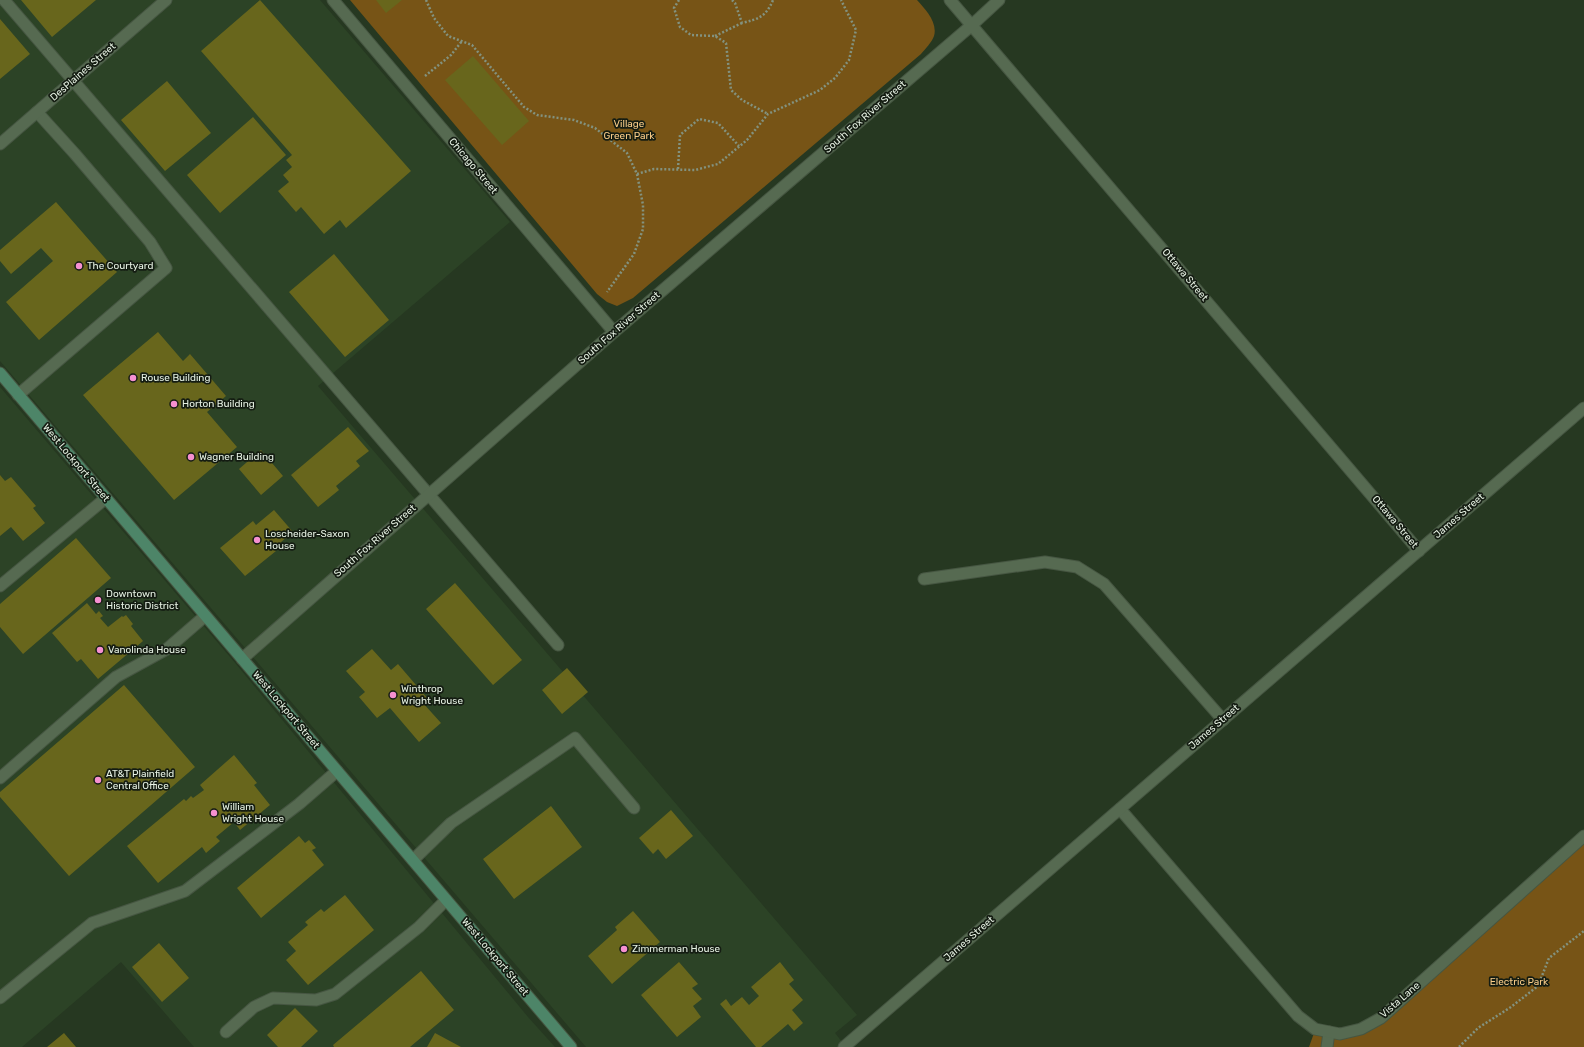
<svg xmlns="http://www.w3.org/2000/svg" width="1584" height="1047" font-family="Rubik,sans-serif">
	<style>
		.built { fill: #2c4326 }
		.green { fill: #775416 }
		.building { fill: #68661c }
		.lines { fill: none; stroke-linecap: round; stroke-linejoin: round }
		.service-casing { stroke: #465642; stroke-width: 13 }
		.minor-casing { stroke: #465642; stroke-width: 13 }
		.tertiary-casing { stroke: #465642; stroke-width: 13 }
		.secondary-casing { stroke: #465642; stroke-width: 13 }
		.path { stroke: #83927f; stroke-width: 2.5; stroke-dasharray: 2 2; stroke-linecap: butt }
		.service { stroke: #566a51; stroke-width: 11 }
		.minor { stroke: #566a51; stroke-width: 11 }
		.tertiary { stroke: #566a51; stroke-width: 11 }
		.secondary { stroke: #4d8568; stroke-width: 11 }
		.poi-dot { fill: #f690d0; stroke: #141c12; stroke-width: 1.5 }
		.labels { text-anchor: middle; dominant-baseline: central; stroke-width: 3.5; stroke-linejoin: round; paint-order: stroke }
		.street-label { font-size: 10px; fill: #e6f1e3; stroke: #141c12 }
		.park-label { font-size: 10px; fill: #f9cc88; stroke: #141c12 }
		.poi-label { font-size: 10px; fill: #e6f1e3; stroke: #141c12; text-anchor: start }
	</style>
	<rect width="100%" height="100%" fill="#263821"/>
	<path class="built" d="M0,0H320L510,222L318,386L857,1015L835,1033L846,1047H586L0,361Z
		M0,387L236,664L528,1017L555,1047H194L121,962L22,1047H0Z"/>
	<path class="green" d="M350,0H917C925,9 938,22 934,36C932,42 925,49 921,54L633,298L617,306L607,302L597,294Z
		M1584,836V1047H1309L1314,1033L1361,1029Z"/>
	<path class="building" d="M21,0H96L52,37Z
		M260,0L411,171L346,228L340,220L324,234L301,207L296,212L278,191L289,182L283,175L292,167L286,160L292,155L201,51Z
		M376,0H402L386,13Z
		M0,19L30,54L0,79Z
		M473,56L529,121L502,145L445,80Z
		M167,81L211,133L165,171L121,120Z
		M253,117L286,155L220,213L187,175Z
		M56,202L117,272L39,340L6,302L53,261L41,248L11,274L0,261V250Z
		M334,254L389,320L345,357L289,292Z
		M158,332L183,361L190,354L226,396L207,412L237,447L174,500L83,395Z
		M348,427L369,451L356,461L360,466L336,486L339,490L318,507L291,475Z
		M261,450L283,476L261,495L239,469Z
		M0,475L5,481L11,477L36,506L33,508L45,523L23,541L11,527L0,536Z
		M274,510L293,532L274,548L276,551L245,576L220,548L253,521L256,525Z
		M76,538L111,578L23,654L0,627V604Z
		M455,583L522,660L493,685L426,609Z
		M87,603L96,614L99,611L103,616L100,618L108,627L122,616L123,617L126,615L133,624L131,626L143,641L98,679L81,659L77,662L52,633Z
		M372,649L391,670L398,664L428,699L423,703L441,723L419,742L390,708L377,718L359,697L365,692L346,671Z
		M567,668L588,692L562,714L542,690Z
		M124,685L195,767L69,876L0,797V792Z
		M234,755L257,783L254,785L270,805L240,830L234,822L216,837L220,841L206,853L202,847L158,883L127,846L184,799L186,801L191,796L193,798L204,790L200,785Z
		M551,806L582,847L514,899L483,859Z
		M671,810L693,836L666,859L658,849L653,854L639,838Z
		M299,836L305,843L309,840L316,848L312,850L324,865L261,918L237,888Z
		M345,895L374,930L308,985L286,960L296,951L288,942L308,925L305,922L321,909L324,912Z
		M633,911L660,942L612,984L588,956L617,930L615,927Z
		M159,943L189,978L162,1002L132,967Z
		M679,962L698,984L692,988L702,999L693,1006L701,1017L677,1037L641,995Z
		M780,962L794,980L789,984L803,1000L792,1010L803,1023L794,1031L788,1024L761,1047H756L720,1004L726,999L731,1006L742,997L749,1005L759,996L751,987Z
		M421,971L454,1010L410,1047H334L333,1045Z
		M295,1008L318,1031L301,1047H278L267,1035Z
		M64,1033L76,1047H47Z
		M435,1033L461,1047H427Z"/>
	<g class="lines">
		<g class="service-casing">
			<path id="service" d="M4,0L558,645
				M18,395L166,268L150,242L75,154L37,112
				M924,579L1045,562L1077,567L1104,584L1223,720
				M0,586L106,498
				M0,778L116,677L167,649L205,616
				M413,860L451,823L575,738L634,808
				M0,998L92,923L185,891L299,804L337,771
				M226,1032L254,1007L273,998L316,1000L335,994L419,927L446,900
				M1327,1047L1329,1032"/>
		</g>
		<g class="minor-casing">
			<path id="minor" d="M333,0L614,332
				M950,0L1419,551
				M0,144L166,0
				M242,659L614,332L972,25L999,0
				M1120,809L1298,1016L1315,1029L1340,1034L1361,1029L1381,1018L1584,836"/>
		</g>
		<g class="tertiary-casing">
			<path id="tertiary" d="M844,1047L1584,408"/>
		</g>
		<g class="secondary-casing">
			<path id="secondary" d="M0,373L571,1047"/>
		</g>
		<path class="path" d="M426,0L434,18L448,36L472,45L524,107L537,115L574,120L595,128L627,153L637,174L643,205V229L634,254L607,292
			M679,0L674,8L680,27L691,35L715,36L726,43L731,90L742,100L768,114
			M732,0L735,3L742,23C758,19 766,17 773,0
			M715,36L742,23
			M425,76L451,55L462,41
			M678,169L680,135L699,119L718,123L739,146
			M637,174L654,169L695,170L718,164L747,140L768,114L820,90L835,78L849,60L856,30L841,0
			M1459,1047L1478,1028L1511,1007L1538,986L1549,958L1584,931"/>
		<use href="#service" class="service"/>
		<use href="#minor" class="minor"/>
		<use href="#tertiary" class="tertiary"/>
		<use href="#secondary" class="secondary"/>
	</g>
	<g class="poi-dot">
		<circle cx="79" cy="266" r="4"/>
		<circle cx="133" cy="378" r="4"/>
		<circle cx="174" cy="404" r="4"/>
		<circle cx="191" cy="457" r="4"/>
		<circle cx="257" cy="540" r="4"/>
		<circle cx="98" cy="600" r="4"/>
		<circle cx="100" cy="650" r="4"/>
		<circle cx="393" cy="695" r="4"/>
		<circle cx="98" cy="780" r="4"/>
		<circle cx="214" cy="813" r="4"/>
		<circle cx="624" cy="949" r="4"/>
	</g>
	<g class="labels">
		<g class="street-label">
			<text transform="translate(83 72) rotate(-41)">DesPlaines Street</text>
			<text transform="translate(865 117) rotate(-41)">South Fox River Street</text>
			<text transform="translate(473 166) rotate(50)">Chicago Street</text>
			<text transform="translate(1185 275) rotate(50)">Ottawa Street</text>
			<text transform="translate(619 328) rotate(-41)">South Fox River Street</text>
			<text transform="translate(76 463) rotate(50)">West Lockport Street</text>
			<text transform="translate(1459 516) rotate(-41)">James Street</text>
			<text transform="translate(1395 522) rotate(50)">Ottawa Street</text>
			<text transform="translate(375 541) rotate(-41)">South Fox River Street</text>
			<text transform="translate(286 710) rotate(50)">West Lockport Street</text>
			<text transform="translate(1214 727) rotate(-41)">James Street</text>
			<text transform="translate(969 939) rotate(-41)">James Street</text>
			<text transform="translate(495 957) rotate(50)">West Lockport Street</text>
			<text transform="translate(1400 1000) rotate(-41)">Vista Lane</text>
		</g>
		<g class="park-label">
			<text x="629" y="124">Village<tspan x="629" dy="12">Green Park</tspan></text>
			<text x="1519" y="982">Electric Park</text>
		</g>
		<g class="poi-label">
			<text x="87" y="266">The Courtyard</text>
			<text x="141" y="378">Rouse Building</text>
			<text x="182" y="404">Horton Building</text>
			<text x="199" y="457">Wagner Building</text>
			<text x="265" y="534">Loscheider-Saxon<tspan x="265" dy="12">House</tspan></text>
			<text x="106" y="594">Downtown<tspan x="106" dy="12">Historic District</tspan></text>
			<text x="108" y="650">Vanolinda House</text>
			<text x="401" y="689">Winthrop<tspan x="401" dy="12">Wright House</tspan></text>
			<text x="106" y="774">AT&amp;T Plainfield<tspan x="106" dy="12">Central Office</tspan></text>
			<text x="222" y="807">William<tspan x="222" dy="12">Wright House</tspan></text>
			<text x="632" y="949">Zimmerman House</text>
		</g>
	</g>
</svg>
